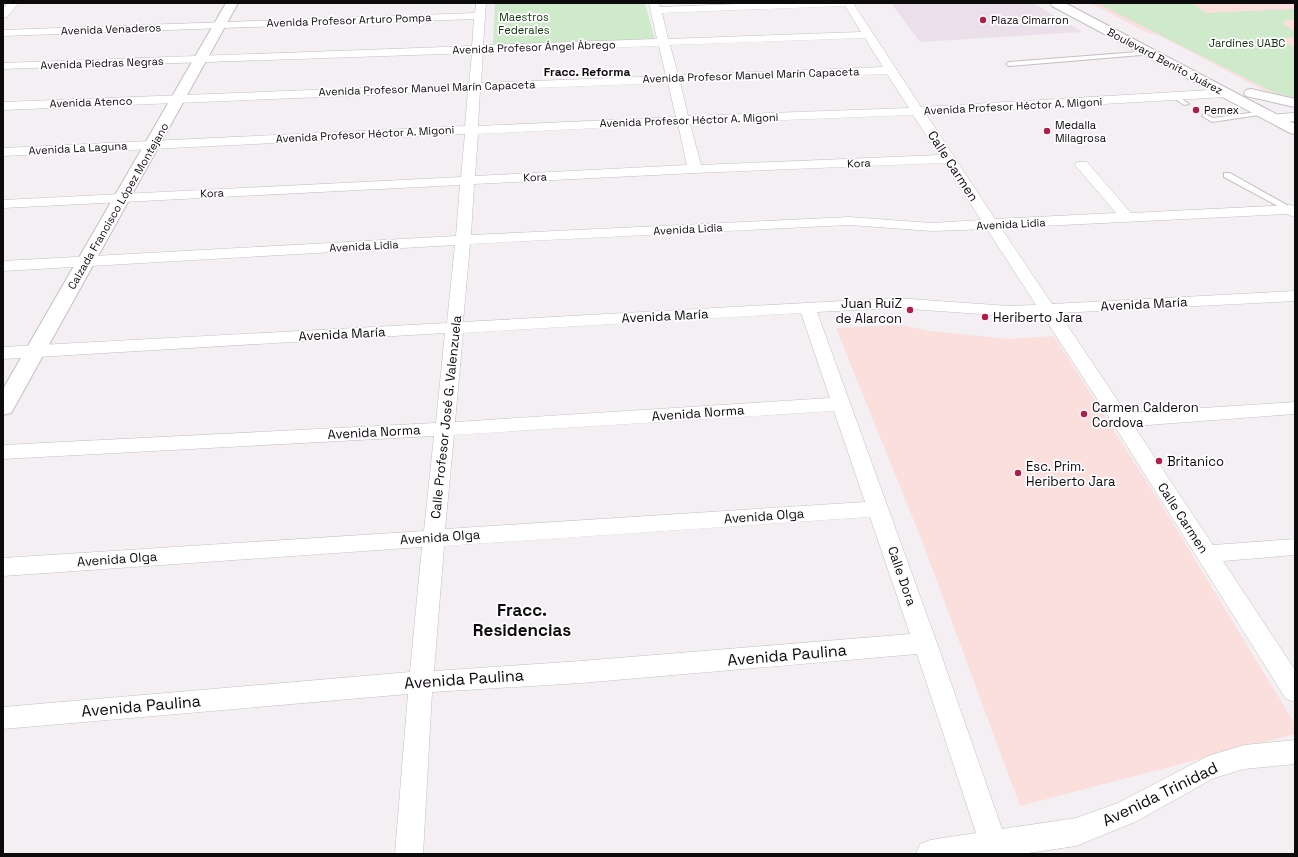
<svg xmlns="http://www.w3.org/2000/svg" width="1298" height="857" font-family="'Space Grotesk',sans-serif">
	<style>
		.built { fill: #ebe0ea }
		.education { fill: #fadfdd }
		.green { fill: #cfe9cb }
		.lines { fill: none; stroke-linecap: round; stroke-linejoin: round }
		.lane-casing { stroke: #c4bec3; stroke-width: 2 }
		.street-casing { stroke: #c4bec3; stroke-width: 1 }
		.secondary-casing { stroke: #c4bec3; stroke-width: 2 }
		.primary-casing { stroke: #c4bec3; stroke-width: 2 }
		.lane { fill: #fff; fill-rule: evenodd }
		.street { fill: #fff; fill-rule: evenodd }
		.secondary { fill: #fff; fill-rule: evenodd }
		.primary { fill: #fff; fill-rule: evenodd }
		.poi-dot { fill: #b01d47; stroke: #fffdff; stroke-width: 1.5 }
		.labels { text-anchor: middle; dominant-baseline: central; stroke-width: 3.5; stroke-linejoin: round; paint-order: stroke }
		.far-park-label { font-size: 11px; fill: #0c3509; stroke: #fffdff }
		.far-street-label { font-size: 11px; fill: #0c0b0c; stroke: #fffdff }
		.far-poi-label { font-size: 11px; fill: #0c0b0c; stroke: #fffdff; text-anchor: start }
		.far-neighbourhood-label { font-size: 12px; font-weight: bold; fill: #0c0b0c; stroke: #fffdff }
		.street-label { font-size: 13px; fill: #0c0b0c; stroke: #fffdff }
		.poi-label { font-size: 13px; fill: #0c0b0c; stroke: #fffdff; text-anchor: start }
		.near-street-label { font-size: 16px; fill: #0c0b0c; stroke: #fffdff }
		.near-neighbourhood-label { font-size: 17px; font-weight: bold; fill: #0c0b0c; stroke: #fffdff }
	</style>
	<rect width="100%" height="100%" fill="#f4eff3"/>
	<path class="built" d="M891,3H1033L1082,32L920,42Z"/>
	<path class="education" d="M1090,3H1295V101L1269,93L1160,36L1146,32Z
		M901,325L930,331L1009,339L1054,336L1171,520L1295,724V734L1020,806L922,541L836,328Z"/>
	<path class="green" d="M495,3H645L655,40L493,45Z
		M1097,3H1192L1206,13L1294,9L1295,19L1283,21L1284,24L1295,32V37L1280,39L1295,48V98L1273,92Z"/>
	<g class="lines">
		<g class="lane-casing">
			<path id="lane" d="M1151,51L1154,53L1153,54L1009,66L1006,64L1009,62Z
				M1172,95H1176L1189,104L1184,105L1172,97Z
				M1264,111L1266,112V114L1212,122L1202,116L1205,114L1213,118Z
				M1224,173H1230L1294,209L1293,211H1287L1224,177Z"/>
		</g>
		<g class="street-casing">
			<path id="street" d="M8,3H19L7,17L3,18V9Z
				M476,3H486L483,45L657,39L649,3H659L660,7L763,3H853L921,107L1226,89L1230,90L1232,93L1230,96L1226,97L926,114L995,219L1116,213L1075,165L1077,162H1087L1131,213L1290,205L1295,206V217L1287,214L1001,228L1052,304L1295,291V301L1059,313L1126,413L1295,402V414L1134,426L1213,545L1295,539V555L1223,561L1295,670V702L1286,699L1114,425L1042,314L1009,316L896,308L817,312L937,643L1002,829L1076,818L1118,803L1208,756L1244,745L1295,740V764L1244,769L1214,778L1135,822L1076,846L1021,854H916L920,844L930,840L976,833L917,654L581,683L432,692L423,854H395L408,694L3,729V707L410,672L422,547L3,576V558L424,531L434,436L3,459V445L436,423L445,333L3,359V347L447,323L455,245L3,271V261L456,236L460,185L3,208V200L461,177L465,134L3,156V148L465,126L468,91L3,110V102L469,84L472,53L3,69V63L472,46L474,19L3,36V30L475,13ZM845,6L861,32L668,39L662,13ZM865,38L883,67L678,75L670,45ZM659,46L666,76L481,83L483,52ZM887,74L909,108L688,116L680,82ZM668,83L676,117L478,126L480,90ZM913,115L939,155L701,165L690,124ZM678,124L687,165L475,176L478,134ZM944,163L981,220L932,223L849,217L471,235L474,184L695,173ZM849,225L932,231L987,229L1036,305L1009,306L896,298L463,322L470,244ZM801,313L830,398L455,422L463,333ZM834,411L865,502L445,529L454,435ZM870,517L910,634L581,661L434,671L444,546Z
				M1295,113V121H1269L1267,118L1269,115Z"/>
		</g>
		<g class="secondary-casing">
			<path id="secondary" d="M226,3H238L14,408L11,413L3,415V389Z"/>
		</g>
		<g class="primary-casing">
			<path id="primary" d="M1050,3H1065L1295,124V134L1290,133L1052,6Z
				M1251,89L1295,99V107L1246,96L1244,93L1246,90Z"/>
		</g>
		<use href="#lane" class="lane"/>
		<use href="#street" class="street"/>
		<use href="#secondary" class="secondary"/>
		<use href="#primary" class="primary"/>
	</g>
	<g class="poi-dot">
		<circle cx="983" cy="20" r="4"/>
		<circle cx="1196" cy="110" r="4"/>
		<circle cx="1047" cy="131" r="4"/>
		<circle cx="910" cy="310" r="4"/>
		<circle cx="985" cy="317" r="4"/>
		<circle cx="1084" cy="414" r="4"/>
		<circle cx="1159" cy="461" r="4"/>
		<circle cx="1018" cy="473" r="4"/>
	</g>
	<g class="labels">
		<g class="far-park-label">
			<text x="524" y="17">Maestros<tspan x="524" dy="13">Federales</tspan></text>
			<text x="1247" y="43">Jardines UABC</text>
		</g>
		<g class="far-street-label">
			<text transform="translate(349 20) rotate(-2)">Avenida Profesor Arturo Pompa</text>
			<text transform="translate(111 29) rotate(-2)">Avenida Venaderos</text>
			<text transform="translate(534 47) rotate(-2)">Avenida Profesor Ángel Ábrego</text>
			<text transform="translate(1165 61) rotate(28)">Boulevard Benito Juárez</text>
			<text transform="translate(102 63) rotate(-2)">Avenida Piedras Negras</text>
			<text transform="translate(751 75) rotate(-2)">Avenida Profesor Manuel Marín Capaceta</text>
			<text transform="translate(427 88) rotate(-2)">Avenida Profesor Manuel Marín Capaceta</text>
			<text transform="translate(91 102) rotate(-2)">Avenida Atenco</text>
			<text transform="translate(1013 106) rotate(-3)">Avenida Profesor Héctor A. Migoni</text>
			<text transform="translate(689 120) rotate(-2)">Avenida Profesor Héctor A. Migoni</text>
			<text transform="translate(365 134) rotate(-3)">Avenida Profesor Héctor A. Migoni</text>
			<text transform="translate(78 148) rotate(-3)">Avenida La Laguna</text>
			<text transform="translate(859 163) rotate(-2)">Kora</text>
			<text transform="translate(535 177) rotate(-3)">Kora</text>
			<text transform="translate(212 193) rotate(-3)">Kora</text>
			<text transform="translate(118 206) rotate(-60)">Calzada Francisco López Montejano</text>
			<text transform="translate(1011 224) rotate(-3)">Avenida Lidia</text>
			<text transform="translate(688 229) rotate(-3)">Avenida Lidia</text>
			<text transform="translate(364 246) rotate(-3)">Avenida Lidia</text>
		</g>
		<g class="far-poi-label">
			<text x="991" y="20">Plaza Cimarron</text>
			<text x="1204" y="110">Pemex</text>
			<text x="1055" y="125">Medalla<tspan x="1055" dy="13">Milagrosa</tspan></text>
		</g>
		<g class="far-neighbourhood-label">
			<text x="587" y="72">Fracc. Reforma</text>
		</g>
		<g class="street-label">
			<text transform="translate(953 166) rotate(57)">Calle Carmen</text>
			<text transform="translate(1144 304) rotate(-3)">Avenida María</text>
			<text transform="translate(665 316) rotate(-3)">Avenida María</text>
			<text transform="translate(342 334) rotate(-3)">Avenida María</text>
			<text transform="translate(698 413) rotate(-4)">Avenida Norma</text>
			<text transform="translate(446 417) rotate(-84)">Calle Profesor José G. Valenzuela</text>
			<text transform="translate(374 432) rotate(-3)">Avenida Norma</text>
			<text transform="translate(764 516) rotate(-4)">Avenida Olga</text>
			<text transform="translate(1183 518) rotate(57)">Calle Carmen</text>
			<text transform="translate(440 537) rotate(-4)">Avenida Olga</text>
			<text transform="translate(117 559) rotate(-4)">Avenida Olga</text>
			<text transform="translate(902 576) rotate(71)">Calle Dora</text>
		</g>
		<g class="poi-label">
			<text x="902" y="303" text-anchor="end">Juan RuiZ<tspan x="902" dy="15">de Alarcon</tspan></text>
			<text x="993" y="317">Heriberto Jara</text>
			<text x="1092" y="407">Carmen Calderon<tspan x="1092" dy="15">Cordova</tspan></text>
			<text x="1167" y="461">Britanico</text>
			<text x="1026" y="466">Esc. Prim.<tspan x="1026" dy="15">Heriberto Jara</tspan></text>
		</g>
		<g class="near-street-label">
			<text transform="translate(787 655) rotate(-5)">Avenida Paulina</text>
			<text transform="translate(464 679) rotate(-4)">Avenida Paulina</text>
			<text transform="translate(141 706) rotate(-5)">Avenida Paulina</text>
			<text transform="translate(1160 794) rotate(-26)">Avenida Trinidad</text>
		</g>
		<g class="near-neighbourhood-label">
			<text x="522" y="610">Fracc.<tspan x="522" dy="20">Residencias</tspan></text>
		</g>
	</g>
	<rect width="1298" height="857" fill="none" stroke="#0c0b0c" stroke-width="8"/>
</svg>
